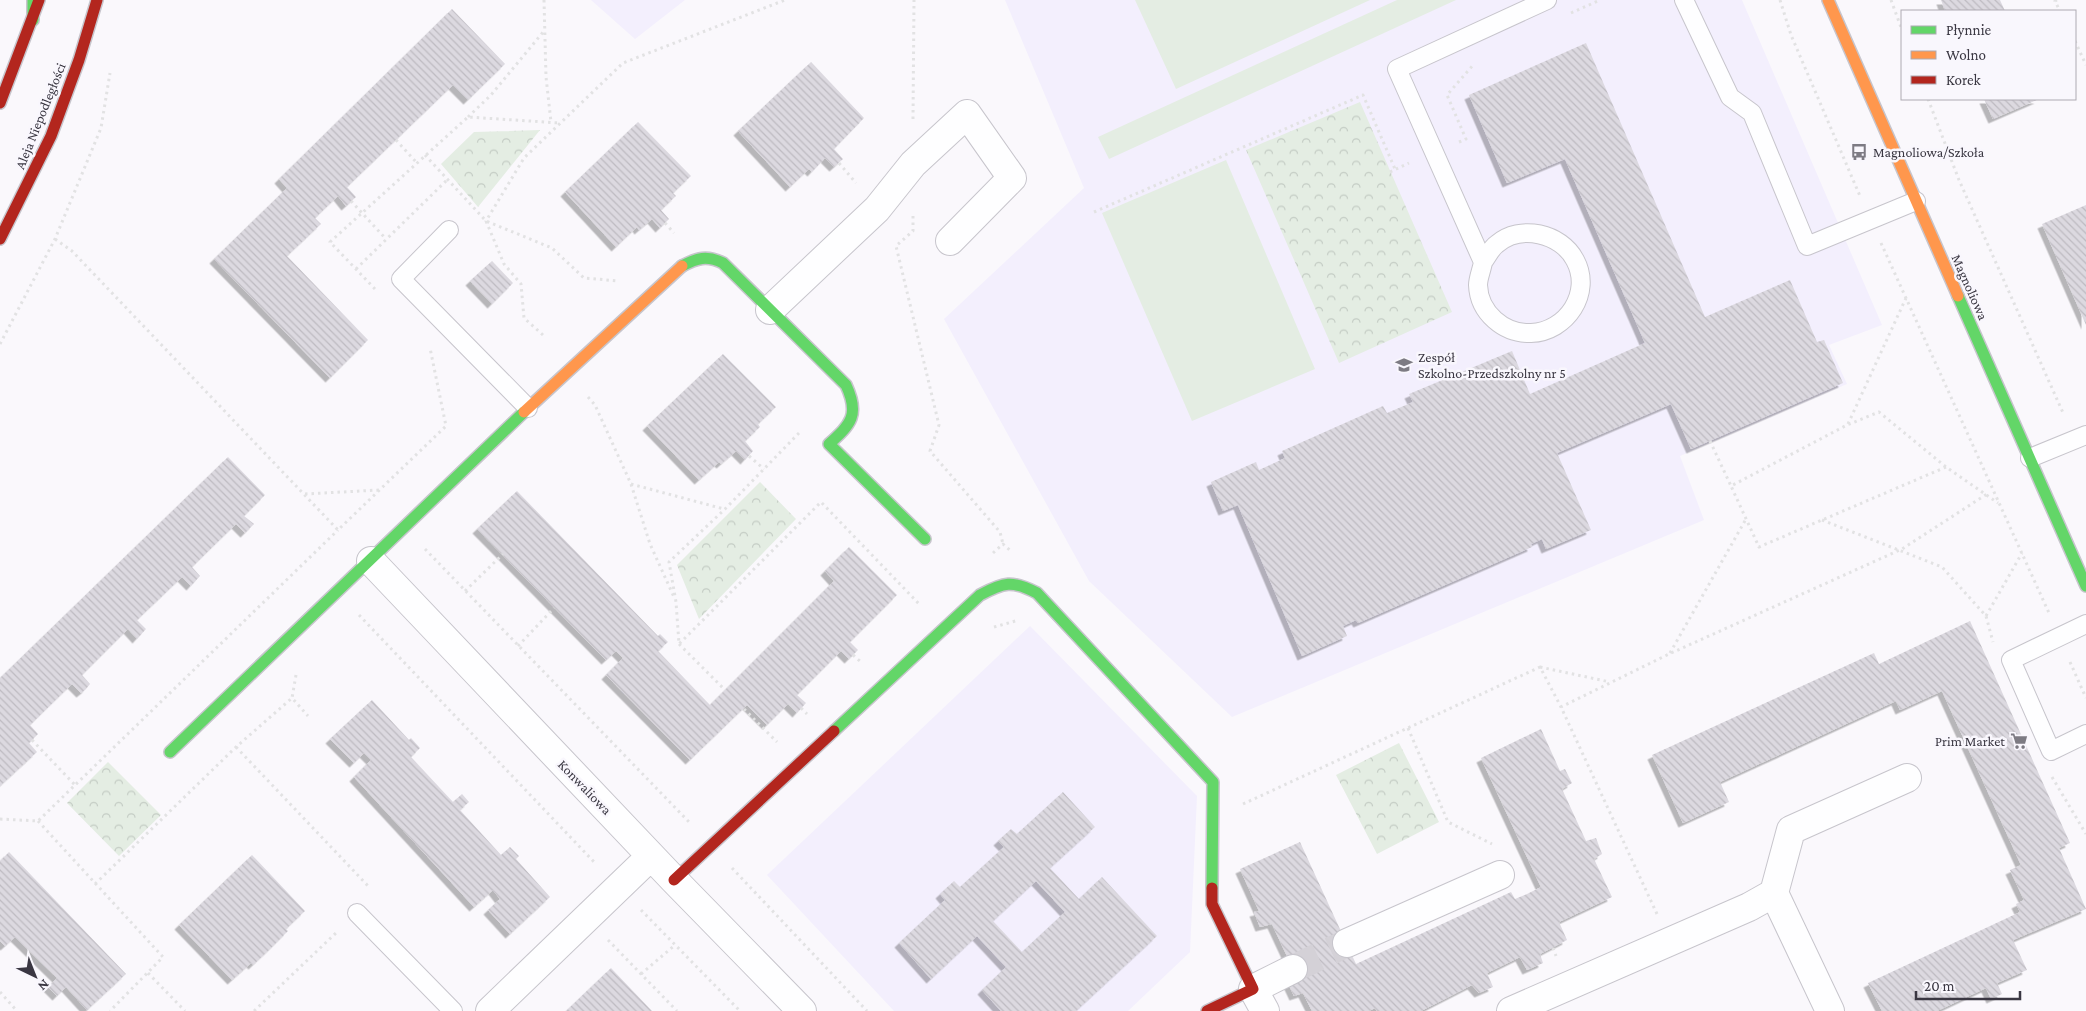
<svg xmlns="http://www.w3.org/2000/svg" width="2086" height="1011" font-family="'Crimson Pro',serif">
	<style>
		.built { fill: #f3effd }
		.forest { fill: url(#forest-crowns) }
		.pitch { fill: #e4ede3 }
		.building { fill: url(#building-back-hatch); fill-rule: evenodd; filter: url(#shadow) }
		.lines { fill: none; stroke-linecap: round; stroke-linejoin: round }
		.street-tunnel { stroke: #d4d1d7; stroke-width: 28; stroke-dasharray: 28 14; stroke-linecap: butt }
		.lane-casing { stroke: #c7c5cc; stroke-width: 20 }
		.street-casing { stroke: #c7c5cc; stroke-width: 30 }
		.fast-casing { stroke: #c7c5cc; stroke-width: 14 }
		.slow-casing { stroke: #c7c5cc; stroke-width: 14 }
		.jam-casing { stroke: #c7c5cc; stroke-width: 14 }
		.path { stroke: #e2e2e3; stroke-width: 3; stroke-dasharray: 2.5 4; stroke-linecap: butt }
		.lane { stroke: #fefeff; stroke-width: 18 }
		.street { stroke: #fefeff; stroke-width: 28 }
		.fast { stroke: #63d668; stroke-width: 11 }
		.slow { stroke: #ff974d; stroke-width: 11 }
		.jam { stroke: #b3261e; stroke-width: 11 }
		.labels { text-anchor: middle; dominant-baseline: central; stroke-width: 5; stroke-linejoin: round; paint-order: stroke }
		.street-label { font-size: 14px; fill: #3a3742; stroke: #f9f7fd }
		.poi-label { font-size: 14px; fill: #3a3742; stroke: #f9f7fd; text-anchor: start }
	</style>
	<defs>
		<pattern id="forest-crowns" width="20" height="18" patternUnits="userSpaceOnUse" patternTransform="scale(1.25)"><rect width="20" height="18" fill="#e4ede3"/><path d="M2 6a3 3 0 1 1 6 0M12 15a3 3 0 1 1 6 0" fill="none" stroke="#c4ccc4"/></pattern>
		<pattern id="building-back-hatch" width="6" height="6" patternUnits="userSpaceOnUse" patternTransform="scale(1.25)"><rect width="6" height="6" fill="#dcd9e0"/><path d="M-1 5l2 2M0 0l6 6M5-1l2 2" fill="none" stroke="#bebbc1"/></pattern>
		<filter id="shadow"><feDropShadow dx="-4.5" dy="4.5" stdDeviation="0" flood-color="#0004"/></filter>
	</defs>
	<rect width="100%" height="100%" fill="#faf8fc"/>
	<path class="built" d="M591,0H685L635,39Z
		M1005,0H1742L1882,325L1829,345L1847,384L1680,456L1704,520L1232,717L1089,581L944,319L1084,188Z
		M1030,626L1197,796L1190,952L1128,1011H894L767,875Z"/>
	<path class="forest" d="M1360,102L1452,312L1339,363L1246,150Z
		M540,130L478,207L441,164L474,132Z
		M760,482L796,519L699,619L677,565Z
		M1399,743L1439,822L1377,854L1336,775Z
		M108,762L161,815L119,856L67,803Z"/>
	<path class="pitch" d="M1135,0H1370L1176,89Z
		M1397,0H1456L1109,159L1098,137Z
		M1226,160L1315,369L1192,421L1102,213Z"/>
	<path class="building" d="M1941,0H2000L2005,11H1945Z
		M452,9L505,64L468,100L453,85L347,187L356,197L346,206L338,196L315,218L321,224L287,256L368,340L330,378L214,259L287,188L279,179Z
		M1586,43L1705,317L1790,280L1817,342L1824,340L1843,383L1691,449L1671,404L1557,453L1591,530L1546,549L1542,539L1531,544L1532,547L1358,623L1356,620L1343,626L1347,636L1302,656L1238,505L1223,511L1211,482L1256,462L1259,470L1285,458L1282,451L1383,406L1387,413L1413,402L1409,394L1512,351L1530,394L1645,343L1565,159L1507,183L1469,95Z
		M811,62L864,118L834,149L843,159L834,167L825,158L812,172L809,169L790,187L738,131Z
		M1984,99H2039L1993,119Z
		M638,122L691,176L673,193L676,196L661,210L669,219L660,228L652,219L639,230L637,227L616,247L565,192Z
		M2086,205V325L2042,224Z
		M492,261L513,283L492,304L470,281Z
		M723,354L776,407L758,424L760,427L745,441L753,451L745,460L736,451L721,464L719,462L699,480L647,426Z
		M228,457L265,495L244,516L254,524L245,533L236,524L192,567L200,576L191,586L182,577L137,620L146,629L137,639L128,629L82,675L90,684L86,689L81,693L72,684L30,725L38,734L29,743L37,752L0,786V678Z
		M517,491L658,636L660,634L668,642L658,651L710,705L834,581L825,571L849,547L897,595L850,642L858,650L849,659L841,651L797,695L806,703L797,713L788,704L767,725L747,705L690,760L606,675L623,658L616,651L606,660L477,529Z
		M1970,621L2070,843L2059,848L2086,909L2013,940L2027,970L1997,983L2002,994L1991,999L1986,988L1937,1011H1882L1868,983L2020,912L2016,904L2024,900L2010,870L2021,865L1942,691L1900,710L1896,701L1720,782L1729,802L1683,823L1652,755L1874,653L1879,664Z
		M372,700L409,740L411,738L420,748L411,757L453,802L462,794L469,802L460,810L501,855L510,847L519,856L516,859L550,897L510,934L488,910L500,899L493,890L474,907L354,777L371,760L364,753L354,763L330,739Z
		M1541,729L1560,771L1565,769L1572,783L1562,789L1586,841L1596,838L1602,854L1594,859L1612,897L1559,922L1567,940L1540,954L1543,963L1527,970L1520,957L1487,973L1493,987L1479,993L1472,985L1421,1011H1377L1375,1008L1369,1011H1312L1303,993L1294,996L1287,981L1293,969L1272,924L1260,927L1254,912L1259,911L1240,869L1300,842L1356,964L1511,892L1515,899L1527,894L1541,887L1481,758Z
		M1063,792L1095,827L1050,868L1079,899L1102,877L1157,936L1076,1011H1001L982,990L1006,967L977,936L931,979L899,943L945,900L940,894L954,881L960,887L1004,847L998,841L1011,829L1017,834ZM1036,881L1065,912L1022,952L993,921Z
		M9,852L126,974L87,1010L66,987L57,996L48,987L57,978L15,937L5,946L0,941V861Z
		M252,855L305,911L286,929L288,931L268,951L253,965L251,963L232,980L179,925Z
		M611,968L652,1011H566Z"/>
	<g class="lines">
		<path class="street-tunnel" d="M1293,969L1347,943"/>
		<g class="lane-casing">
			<path id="lane" d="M1684,0L1730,97L1752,113L1807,246L1916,201
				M449,230L401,279L528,408
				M1483,262C1487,257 1491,248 1497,244C1520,224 1561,233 1575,260C1593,293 1566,332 1531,333C1504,334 1479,313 1478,285C1478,278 1482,269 1483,262L1397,69L1547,0
				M2030,458L2086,435
				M2086,624L2011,660L2051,751L2086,734
				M357,913L453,1011"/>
		</g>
		<g class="street-casing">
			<path id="street" d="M770,310L877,209L913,164L967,114L1012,178L950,241
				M371,561L674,880L802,1011
				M1774,893L1830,1011
				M1347,943L1500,875
				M490,1011L651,856
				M1265,1011L1253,989L1293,969
				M1511,1011L1749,907L1774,893L1791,830L1907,778"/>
		</g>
		<g class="fast-casing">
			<path id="fast" d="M33,0V20
				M682,266C697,258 707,255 723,263L846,385C860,415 851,424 829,444L925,539
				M1958,296L2086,586
				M834,731L980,595C1004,582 1012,580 1037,593L1213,782L1212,888
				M170,752L524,412"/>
		</g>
		<g class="slow-casing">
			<path id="slow" d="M1828,0L1958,296
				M524,412L682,266"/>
		</g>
		<g class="jam-casing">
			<path id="jam" d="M0,103L39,0
				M0,239L51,136L79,60L97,0
				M674,880L834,731
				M1207,1011L1253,989L1212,904V888"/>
		</g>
		<path class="path" d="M544,0L546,77L551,122
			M1780,0L1791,35L1860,196
			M1891,0L1902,30
			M2057,0L2055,1L2060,11
			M1571,13L1600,0
			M2075,41L2086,65
			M1928,99L1959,180L2064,415
			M468,117L491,95L544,31
			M913,119L914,0
			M396,140L417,163
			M1459,142L1466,139L1447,95L1474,64
			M425,155L486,221L552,248L584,278L619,281
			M839,163L856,183
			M1390,172L1409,163
			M351,201L386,239
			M1094,212L1363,95L1395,169
			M913,216V231L896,246L939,425L930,451L1000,532L1003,544
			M665,223L674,233
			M55,239L72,251L338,530L446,426L430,348
			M1881,243L2049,613
			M356,269L448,179
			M375,289L330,242L468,117L560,123
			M543,335L524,318L521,284L504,264L486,221L524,158L623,63L785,0
			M0,344L55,239L101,128L110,73
			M588,397L595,405L631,484L650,544L674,597
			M1848,424L1906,298
			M799,433L725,509L669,562L676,602L679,644L821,502L921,606
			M1710,441L1731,486
			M749,456L764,469
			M1946,467L1759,547L1731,486L1847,425L1879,412L1946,467L1998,503
			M631,484L724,509
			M305,494L379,490
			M1822,520L1942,567L1986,616L1993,642
			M425,549L690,823
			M993,553L1003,544L1012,552
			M465,591L503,554
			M359,615L596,864
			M1986,616L2022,553
			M994,627L1019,620
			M679,644L725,690
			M518,646L554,608
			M1670,653L1746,519
			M853,655L861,662
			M2070,662L2086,698
			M1540,667L1610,682
			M296,675L292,698L308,716
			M801,708L807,714
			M744,709L777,742
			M1408,728L1448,822L1492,844
			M32,740L75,785
			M236,747L370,888
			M2052,777L2086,834
			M1243,804L1540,667L1561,707
			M0,819L38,821L338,530
			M38,821L163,957L110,1011
			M732,868L867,1011
			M95,884L236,747L292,698
			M641,910L740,1011
			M1657,914L1561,707L1669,654L1902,549L1987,494
			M608,940L677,1011
			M1553,948L1556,956
			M148,973L185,1011
			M641,974L675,945
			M0,992L17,1011
			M254,1011L338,931"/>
		<use href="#lane" class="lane"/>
		<use href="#street" class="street"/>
		<use href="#fast" class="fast"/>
		<use href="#slow" class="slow"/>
		<use href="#jam" class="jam"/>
	</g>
	<defs>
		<g id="bus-bare" transform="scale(1.35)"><path d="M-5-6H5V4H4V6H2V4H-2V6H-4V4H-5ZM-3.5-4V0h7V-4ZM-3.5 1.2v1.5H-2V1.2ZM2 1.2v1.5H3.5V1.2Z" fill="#7d7b83" stroke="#f9f7fd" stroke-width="2.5" paint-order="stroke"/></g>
		<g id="school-bare" transform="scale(1.35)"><path d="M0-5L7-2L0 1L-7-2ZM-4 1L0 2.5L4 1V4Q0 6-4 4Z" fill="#7d7b83" stroke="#f9f7fd" stroke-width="2.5" paint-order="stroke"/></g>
		<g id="supermarket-bare" transform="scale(1.35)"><path d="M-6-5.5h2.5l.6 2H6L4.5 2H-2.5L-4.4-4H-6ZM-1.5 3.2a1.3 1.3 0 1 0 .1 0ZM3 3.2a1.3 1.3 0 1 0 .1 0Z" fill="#7d7b83" stroke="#f9f7fd" stroke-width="2.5" paint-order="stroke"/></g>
	</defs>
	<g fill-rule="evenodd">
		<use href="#bus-bare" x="1859" y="152"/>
		<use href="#school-bare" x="1404" y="365"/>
		<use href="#supermarket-bare" x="2019" y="741"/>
	</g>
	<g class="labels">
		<g class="street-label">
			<text transform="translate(40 116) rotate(-68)">Aleja Niepodległości</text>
			<text transform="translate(1970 287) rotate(66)">Magnoliowa</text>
			<text transform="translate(585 787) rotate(46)">Konwaliowa</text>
		</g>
		<g class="poi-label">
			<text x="1873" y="152">Magnoliowa/Szkoła</text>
			<text x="1418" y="357">Zespół<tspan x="1418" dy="16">Szkolno-Przedszkolny nr 5</tspan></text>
			<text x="2005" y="741" text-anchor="end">Prim Market</text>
		</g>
	</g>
	<rect x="1901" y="10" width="175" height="90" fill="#f9f7fd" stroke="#adaab2"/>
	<rect x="1911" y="26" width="25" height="8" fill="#63d668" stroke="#adaab2"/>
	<text x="1946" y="35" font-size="15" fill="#3a3742">Płynnie</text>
	<rect x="1911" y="51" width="25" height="8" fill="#ff974d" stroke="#adaab2"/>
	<text x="1946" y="60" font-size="15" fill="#3a3742">Wolno</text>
	<rect x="1911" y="76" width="25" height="8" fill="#b3261e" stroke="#adaab2"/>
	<text x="1946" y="85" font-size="15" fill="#3a3742">Korek</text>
	<g transform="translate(35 976) rotate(137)" stroke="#f9f7fd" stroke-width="4" paint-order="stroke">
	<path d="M0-4L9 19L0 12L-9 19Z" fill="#3a3742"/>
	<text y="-8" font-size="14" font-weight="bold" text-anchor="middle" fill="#3a3742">N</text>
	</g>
	<path d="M1916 991v8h104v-8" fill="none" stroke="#3a3742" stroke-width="2.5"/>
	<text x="1924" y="991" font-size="15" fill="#3a3742" stroke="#f9f7fd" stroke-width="4" paint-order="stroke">20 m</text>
</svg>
